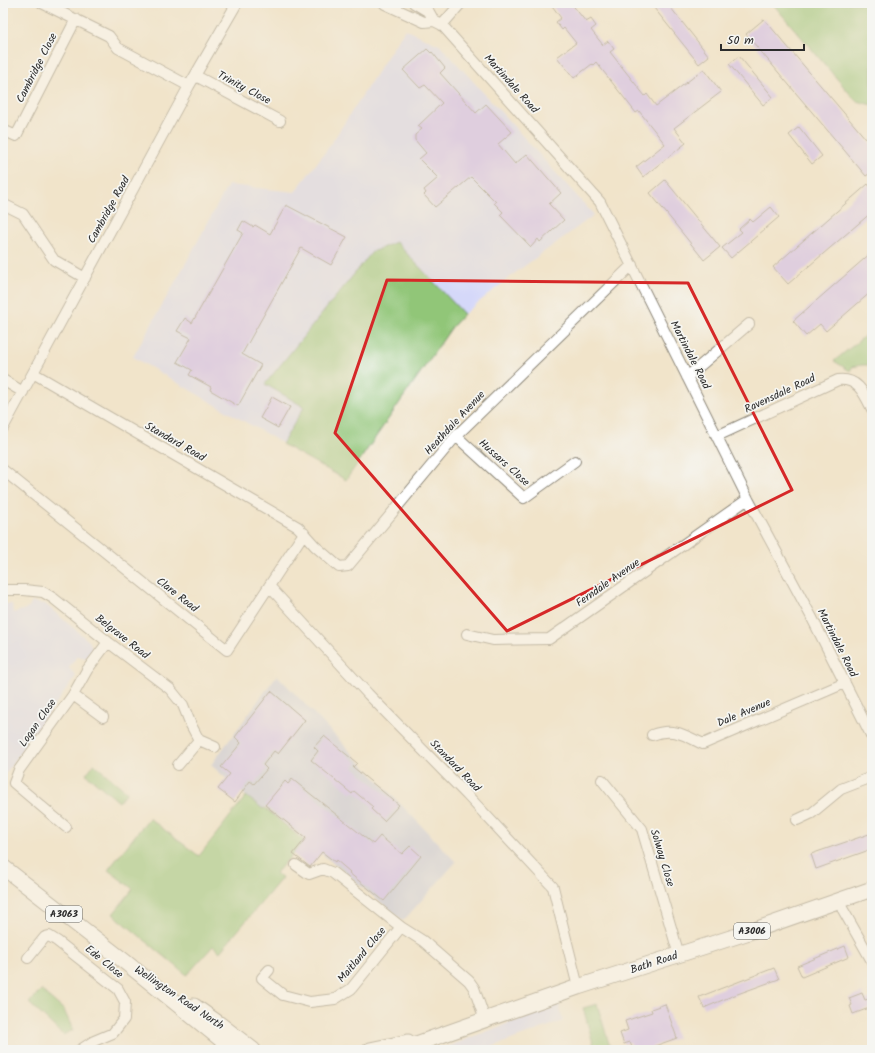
<svg xmlns="http://www.w3.org/2000/svg" width="875" height="1053" font-family="Kalam,sans-serif">
	<style>
		.built { fill: #d5d8f9 }
		.industrial { fill: #bdc3de }
		.green { fill: #91c678; stroke: #5e7852 }
		.building { fill: #cab4f7 }
		.lines { fill: none; stroke-linecap: round; stroke-linejoin: round }
		.minor-casing { stroke: #8e887a; stroke-width: 12 }
		.primary-casing { stroke: #8e887a; stroke-width: 17 }
		.minor { stroke: #fff; stroke-width: 10 }
		.primary { stroke: #fff; stroke-width: 15 }
		.marked { fill: none; stroke: #d62828; stroke-width: 3; stroke-linejoin: round }
		.labels { text-anchor: middle; dominant-baseline: central; stroke-width: 3.5; stroke-linejoin: round; paint-order: stroke }
		.shield { fill: #f6f6f2; stroke: #686867; stroke-width: 1 }
		.shield-label { font-size: 10px; font-weight: bold; fill: #2b2b2b }
		.street-label { font-size: 11px; fill: #2b2b2b; stroke: #f6f6f2 }
	</style>
	<rect width="100%" height="100%" fill="#f6f6f2"/>
	<filter id="ink" filterUnits="userSpaceOnUse"><feTurbulence type="fractalNoise" baseFrequency=".025" numOctaves="2"/><feDisplacementMap in="SourceGraphic" scale="8" xChannelSelector="R" yChannelSelector="G"/><feConvolveMatrix kernelMatrix="1 2 1 2 8 2 1 2 1" color-interpolation-filters="sRGB"/></filter>
	<filter id="wash" filterUnits="userSpaceOnUse"><feTurbulence type="fractalNoise" baseFrequency=".012" numOctaves="4" result="noise"/><feDisplacementMap in="SourceGraphic" scale="16" xChannelSelector="R" yChannelSelector="G"/><feGaussianBlur stdDeviation="0.9" result="paint"/><feColorMatrix in="noise" values="0 0 0 0 0 0 0 0 0 0 0 0 0 0 0 0 0 1.4 0 .05"/><feComposite in="paint" operator="in"/></filter>
	<g filter="url(#wash)">
		<rect width="100%" height="100%" fill="#f1e4ca"/>
		<path class="built" d="M405,29L441,46L594,215L515,273L464,314L452,327L346,480L133,357L187,261L228,185L295,192L329,147Z
			M32,602L45,604L89,641L93,650L86,658L77,656L69,668L76,676L3,777V604H12L13,613L29,608Z
			M559,1004L563,1021L483,1050H439Z"/>
		<path class="industrial" d="M277,675L456,862L403,921L265,807L263,809L246,796L211,765Z"/>
		<path class="green" d="M772,3H872V105L856,101Z
			M396,242L464,314L452,327L346,480L282,444L304,407L265,384L372,252Z
			M872,330V365H862L852,367L850,371L834,361Z
			M94,764L127,792L119,802L86,774Z
			M246,796L263,809L265,808L304,841L276,873L282,878L220,952L213,946L187,975L113,914L133,889L108,870L149,818L199,856Z
			M41,990L64,1010L73,1030L63,1035L29,1003Z
			M597,1004L611,1050H595L583,1008Z"/>
		<g id="blocks">
			<path class="building" d="M550,3H571L586,22L591,19L596,26L591,30L603,45L608,41L614,49L610,52L645,96L647,94L656,106L704,69L721,92L674,128L686,143L643,177L636,167L665,144L639,111L636,113L596,62L593,65L592,64L574,78L557,57L576,43L564,28L562,30L556,22L561,18Z
				M650,3H667L709,56L699,64Z
				M764,19L872,146V172L866,176L746,34Z
				M427,49L431,53L432,52L445,68L440,73L476,113L486,104L512,132L498,144L515,164L527,154L561,193L549,204L564,220L540,242L538,239L531,247L500,215L503,212L494,203L496,202L471,177L435,207L424,195L426,193L424,190L438,178L419,159L426,153L415,140V135L422,129L418,126L442,103L425,85L420,88L403,70Z
				M739,56L773,97L763,105L729,64Z
				M799,127L822,156L812,164L789,135Z
				M665,180L720,247L704,260L650,193Z
				M868,184L872,189V212L788,284L773,267Z
				M286,205L347,237L331,265L301,248L242,354L261,365L238,406L210,390L211,387L189,375L192,370L177,362L191,338L177,331L185,318L192,323L243,233L238,230L243,221L253,227L255,225L270,234Z
				M771,207L779,217L731,258L722,248L742,232L739,229L750,219L753,222Z
				M872,252V291L826,331L820,324L806,336L793,321Z
				M272,397L290,407L278,428L260,418Z
				M271,691L305,720L278,754L274,751L263,765L267,769L254,784L250,781L235,802L218,789L230,774L221,767L241,743L235,737Z
				M324,736L357,763L353,767L399,805L384,821L371,809L373,807L354,791L352,794L311,760L318,751L314,747Z
				M292,779L373,844L380,836L402,854L410,846L421,856L384,901L349,873L350,872L336,860L335,862L322,852L310,867L293,854L306,838L265,805L285,781L288,784Z
				M872,833V849L816,869L811,854Z
				M845,946L849,957L802,977L797,966Z
				M774,968L779,979L732,996L704,1008L699,997Z
				M862,993L865,1000L872,998V1007L853,1014L850,1006L852,1005L849,998Z
				M665,1004L677,1038L652,1047L653,1050H633L630,1042L624,1044L620,1033L628,1030L625,1021L652,1012L651,1009Z"/>
		</g>
	</g>
	<g filter="url(#ink)">
		<use href="#blocks" fill-opacity="0" stroke="#8e887a" stroke-width="1"/>
		<g class="lines">
			<g class="minor-casing">
				<path id="minor" d="M42,3L109,36L118,48L189,86
					M384,3L385,4L424,22L434,21L442,25L600,202L748,499L811,616L872,737
					M414,3L429,12L434,21
					M442,25L461,3
					M196,76L280,121
					M3,130L16,136L76,19
					M3,204L23,214L54,260L85,278
					M33,373L298,527L315,546L339,567L348,566L456,436L632,265
					M687,377L749,324
					M3,380L23,392
					M3,428L189,86L237,3
					M456,436L524,498L575,461
					M717,436L838,380C858,378 864,393 872,409
					M3,470L227,650L304,533
					M269,586L368,694L467,795L553,887L578,987
					M3,590H24L43,592L53,598L108,642L170,689L183,705L191,725L199,740L215,747
					M467,634L493,640L549,639L748,499
					M73,695L103,717
					M652,735C673,727 684,735 703,744L845,683
					M178,765L199,740
					M602,780L642,829L679,955
					M797,820L812,813L841,789L872,777
					M66,827L14,783L19,770L73,695L87,670L108,642
					M296,865L309,874L323,869L333,873L401,927L423,941L469,981L474,988L485,1020
					M838,901L872,961
					M28,958L45,937L49,936L57,941L118,989L125,1002L124,1019L113,1033L94,1041L80,1050
					M269,970L262,978L283,995L310,1002L335,999L351,989L401,927"/>
			</g>
			<g class="primary-casing">
				<path id="primary" d="M3,867L124,961L234,1050
					M194,1006L218,1023L253,1050
					M370,1050L408,1042
					M399,1050L578,987L746,933L872,889"/>
			</g>
			<use href="#minor" class="minor"/>
			<use href="#primary" class="primary"/>
		</g>
	</g>
	<path d="M0 0H875V1053H0ZM387,280L688,283L792,490L507,631L335,433Z" fill="#f1e4ca" fill-opacity=".55" fill-rule="evenodd"/>
	<path class="marked" d="M387,280L688,283L792,490L507,631L335,433Z"/>
	<g class="labels">
		<g class="shield">
			<rect x="46" y="906" width="36" height="16" rx="3"/>
			<rect x="734" y="923" width="36" height="16" rx="3"/>
		</g>
		<g class="shield-label">
			<text x="64" y="914">A3063</text>
			<text x="752" y="931">A3006</text>
		</g>
		<g class="street-label">
			<text transform="translate(37 68) rotate(-63)">Cambridge Close</text>
			<text transform="translate(511 84) rotate(48)">Martindale Road</text>
			<text transform="translate(244 88) rotate(28)">Trinity Close</text>
			<text transform="translate(109 210) rotate(-61)">Cambridge Road</text>
			<text transform="translate(690 355) rotate(63)">Martindale Road</text>
			<text transform="translate(780 394) rotate(-25)">Ravensdale Road</text>
			<text transform="translate(455 423) rotate(-47)">Heathdale Avenue</text>
			<text transform="translate(175 442) rotate(30)">Standard Road</text>
			<text transform="translate(504 463) rotate(42)">Hussars Close</text>
			<text transform="translate(608 583) rotate(-35)">Ferndale Avenue</text>
			<text transform="translate(177 595) rotate(38)">Clare Road</text>
			<text transform="translate(122 637) rotate(38)">Belgrave Road</text>
			<text transform="translate(837 643) rotate(63)">Martindale Road</text>
			<text transform="translate(744 713) rotate(-23)">Dale Avenue</text>
			<text transform="translate(38 723) rotate(-55)">Logan Close</text>
			<text transform="translate(455 766) rotate(46)">Standard Road</text>
			<text transform="translate(662 858) rotate(73)">Solway Close</text>
			<text transform="translate(362 955) rotate(-50)">Maitland Close</text>
			<text transform="translate(104 962) rotate(39)">Ede Close</text>
			<text transform="translate(654 963) rotate(-18)">Bath Road</text>
			<text transform="translate(179 998) rotate(34)">Wellington Road North</text>
		</g>
	</g>
	<rect width="875" height="1053" fill="none" stroke="#f6f6f2" stroke-width="16"/>
	<path d="M721 44v6h83v-6" fill="none" stroke="#2b2b2b" stroke-width="2"/>
	<text x="727" y="44" font-size="12" fill="#2b2b2b" stroke="#f6f6f2" stroke-width="3" paint-order="stroke">50 m</text>
</svg>
